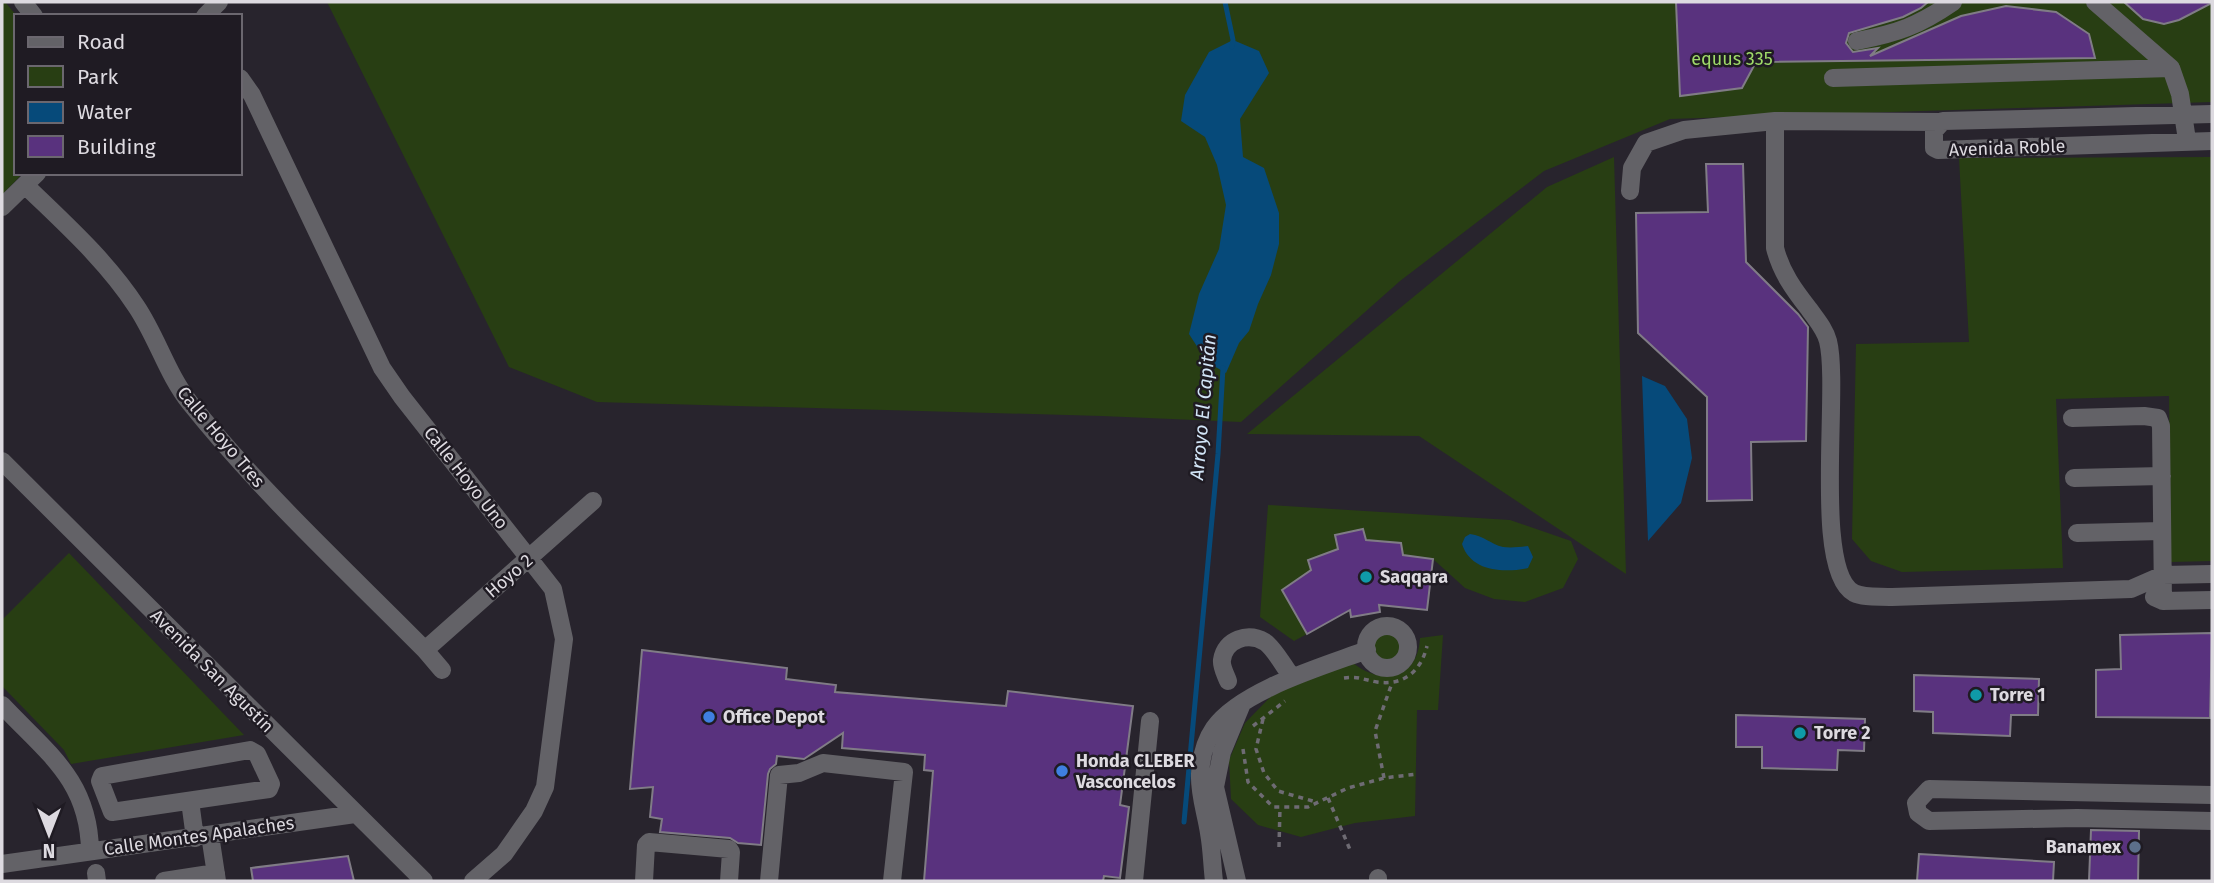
<svg xmlns="http://www.w3.org/2000/svg" width="2214" height="883" font-family="'Fira Sans',sans-serif">
	<style>
		.green { fill: #283e13 }
		.water { fill: #064a7a }
		.lines { fill: none; stroke-linecap: round; stroke-linejoin: round }
		.stream { stroke: #064a7a; stroke-width: 5 }
		.building { fill: #59327e; stroke: #807c86; stroke-width: 2 }
		.path { stroke: #6e6b73; stroke-width: 3.5; stroke-dasharray: 5 5; stroke-linecap: butt }
		.minor { stroke: #636267; stroke-width: 18 }
		.culture-dot { fill: #0f9aa8; stroke: #1f1b23; stroke-width: 2.5 }
		.shop-dot { fill: #3f7fe0; stroke: #1f1b23; stroke-width: 2.5 }
		.service-dot { fill: #5c6f8a; stroke: #1f1b23; stroke-width: 2.5 }
		.labels { text-anchor: middle; dominant-baseline: central; stroke-width: 5; stroke-linejoin: round; paint-order: stroke }
		.park-label { font-size: 18px; fill: #9fda69; stroke: #1f1b23 }
		.street-label { font-size: 18px; fill: #dddae0; stroke: #1f1b23 }
		.poi-label { font-size: 18px; font-weight: bold; fill: #dddae0; stroke: #1f1b23; text-anchor: start }
		.water-label { font-size: 19px; font-style: italic; fill: #d2e5f7; stroke: #1f1b23 }
	</style>
	<rect width="100%" height="100%" fill="#28242d"/>
	<path class="green" d="M2,2H5L17,16L16,173H23L2,195Z
		M327,2H2212V102L1670,119L1544,171L1400,281L1241,422L1102,416L597,402L509,367Z
		M1614,157L1626,574L1419,436L1247,434L1547,187Z
		M2212,157V561L2171,562L2169,396L2056,399L2063,568L1902,572L1871,561L1852,539L1856,344L1969,342L1959,158Z
		M1268,505L1510,520L1571,541L1578,559L1563,588L1525,602L1494,599L1465,588L1433,559L1403,555L1401,543L1366,540L1363,529L1335,535L1338,549L1308,560L1311,570L1283,590L1307,634L1294,641L1260,617Z
		M69,553L244,735L71,764L64,750L2,686V620Z
		M1372 647a15 15 0 1 1 30 0a15 15 0 1 1-30 0Z
		M1443,635L1438,710H1417L1415,816L1355,823L1301,837L1258,825L1231,799L1229,760L1245,723L1278,689L1353,663C1382,686 1418,679 1420,638Z"/>
	<path class="water" d="M1233,40L1259,51L1269,73L1240,119L1243,157L1264,168L1279,213V244L1271,275L1258,304L1249,331L1239,343L1226,373L1207,362L1189,334L1199,294L1219,249L1226,205L1217,165L1205,137L1181,121L1185,95L1209,52Z
		M1642,376L1665,386L1687,419L1692,458L1681,503L1648,541Z
		M1470,534C1485,536 1490,544 1503,547C1511,548 1520,547 1528,546L1533,557L1528,568C1504,573 1471,572 1462,544L1465,537Z"/>
	<g class="lines">
		<path class="stream" d="M1225,2L1233,40L1232,47
			M1184,822L1218,454L1223,368"/>
	</g>
	<path class="building" d="M1676,2H1928L1921,8L1903,17L1849,33L1846,43L1853,52L1878,48L1870,56L1961,16L2006,6L2056,12L2089,34L2095,58L1756,62L1742,88L1680,96Z
		M2124,2H2212V3L2179,20L2164,24L2143,19Z
		M1706,164H1743L1746,262L1798,314L1808,327L1806,441L1751,442L1752,500L1707,501V397L1638,333L1636,213L1708,212Z
		M1363,529L1366,540L1401,543L1403,555L1433,559L1427,610L1379,605L1380,612L1351,617L1350,610L1307,634L1282,590L1311,570L1308,560L1338,549L1335,535Z
		M2212,633L2210,718L2096,717V670L2121,669L2120,635Z
		M642,650L787,668L786,679L836,685L835,692L1006,706L1008,691L1133,706L1120,805L1129,807L1120,878L1104,876L1103,881H924L933,771L924,770L925,755L842,748L843,733L804,759L777,756L776,764L770,769L768,774L761,845L738,843L730,838L660,832L662,819L650,817L653,787L630,789Z
		M1914,675L2039,679L2038,715H2011L2010,736L1933,733V712L1914,711Z
		M1736,715L1865,719L1864,751L1838,750L1837,770L1762,768V747H1736Z
		M2091,830L2139,831L2138,881H2089Z
		M1919,854L2054,862L2053,881H1917Z
		M348,856L354,881H253L251,868Z"/>
	<g class="lines">
		<path class="path" d="M1344,678C1359,676 1364,680 1377,682C1404,686 1421,671 1427,646
			M1263,719L1256,749L1264,773L1278,791L1316,802
			M1253,726L1285,701
			M1243,749L1248,782L1273,807H1308L1348,788L1384,778L1417,774
			M1384,778L1375,731L1392,683
			M1328,798L1351,852
			M1279,847L1280,807"/>
		<path class="minor" d="M23,2L34,16
			M2095,2L2171,68L2180,94L2187,140
			M205,16L219,2
			M1857,41C1898,33 1918,26 1953,2
			M240,78L252,95L382,368L402,397L553,589L564,639L545,787L534,811L504,854L473,881
			M1833,78L2171,68
			M2212,114L1943,121L1934,131V148L1938,150L2212,141
			M1775,121V248C1781,272 1794,290 1809,309C1816,319 1825,329 1828,341C1840,388 1812,571 1854,593C1864,598 1881,596 1892,597L2131,589L2163,575L2212,574
			M25,185C64,223 106,260 136,306C157,337 167,374 190,403C261,492 345,569 425,650L442,670
			M1630,191L1632,168L1646,143L1684,130L1775,121L1941,122
			M2,207L37,173
			M2072,418L2144,416L2158,418L2161,426L2163,601
			M2,461L424,881
			M2074,478L2162,476
			M2077,533L2162,531
			M2154,597L2163,601L2212,600
			M1366 647a21 21 0 1 1 42 0a21 21 0 1 1-42 0Z
			M425,650L593,501
			M1228,681C1226,675 1221,667 1222,660C1225,639 1248,632 1265,642C1275,649 1284,667 1292,677
			M2,705C47,753 89,780 90,851
			M250,750L257,754L271,784L269,789L112,812L100,781L102,776Z
			M2212,795L1929,789L1916,803L1918,813L1929,821L2077,818L2212,821
			M190,801L195,838
			M210,835L217,881
			M2,864L355,814
			M96,873L97,881
			M1378,878V881
			M164,881L216,873
			M644,881L646,845L649,842L729,849L731,852L729,881
			M769,881L779,775L799,773L823,763L904,772L892,881
			M1134,881L1150,721
			M1214,881C1212,865 1212,849 1209,833C1206,813 1199,794 1200,774C1201,758 1205,741 1214,728C1241,690 1324,666 1367,650
			M1237,881L1215,787L1222,752L1241,706"/>
	</g>
	<g class="culture-dot">
		<circle cx="1366" cy="577" r="7"/>
		<circle cx="1976" cy="695" r="7"/>
		<circle cx="1800" cy="733" r="7"/>
	</g>
	<g class="shop-dot">
		<circle cx="709" cy="717" r="7"/>
		<circle cx="1062" cy="771" r="7"/>
	</g>
	<circle class="service-dot" cx="2135" cy="847" r="7"/>
	<g class="labels">
		<g class="park-label">
			<text x="1732" y="59">equus 335</text>
		</g>
		<g class="street-label">
			<text transform="translate(2007 148) rotate(-2)">Avenida Roble</text>
			<text transform="translate(221 437) rotate(50)">Calle Hoyo Tres</text>
			<text transform="translate(466 478) rotate(52)">Calle Hoyo Uno</text>
			<text transform="translate(509 576) rotate(-41)">Hoyo 2</text>
			<text transform="translate(212 671) rotate(45)">Avenida San Agustín</text>
			<text transform="translate(199 836) rotate(-8)">Calle Montes Apalaches</text>
		</g>
		<g class="poi-label">
			<text x="1380" y="577">Saqqara</text>
			<text x="1990" y="695">Torre 1</text>
			<text x="723" y="717">Office Depot</text>
			<text x="1814" y="733">Torre 2</text>
			<text x="1076" y="761">Honda CLEBER<tspan x="1076" dy="21">Vasconcelos</tspan></text>
			<text x="2121" y="847" text-anchor="end">Banamex</text>
		</g>
		<g class="water-label">
			<text transform="translate(1203 407) rotate(-85)">Arroyo El Capitán</text>
		</g>
	</g>
	<rect width="2214" height="883" fill="none" stroke="#dddae0" stroke-width="7"/>
	<rect x="14" y="14" width="228" height="161" fill="#1f1b23" stroke="#6b676f" stroke-width="2"/>
	<rect x="28" y="37" width="35" height="10" fill="#636267" stroke="#6b676f" stroke-width="2"/>
	<text x="77" y="49" font-size="21" fill="#dddae0">Road</text>
	<rect x="28" y="66" width="35" height="21" fill="#283e13" stroke="#6b676f" stroke-width="2"/>
	<text x="77" y="84" font-size="21" fill="#dddae0">Park</text>
	<rect x="28" y="102" width="35" height="21" fill="#064a7a" stroke="#6b676f" stroke-width="2"/>
	<text x="77" y="119" font-size="21" fill="#dddae0">Water</text>
	<rect x="28" y="136" width="35" height="21" fill="#59327e" stroke="#6b676f" stroke-width="2"/>
	<text x="77" y="154" font-size="21" fill="#dddae0">Building</text>
	<g transform="translate(49 834) rotate(180)" stroke="#1f1b23" stroke-width="5" paint-order="stroke">
	<path d="M0-5L12 26L0 18L-12 26Z" fill="#dddae0"/>
	<text y="-10" font-size="19" font-weight="bold" text-anchor="middle" fill="#dddae0">N</text>
	</g>
</svg>
